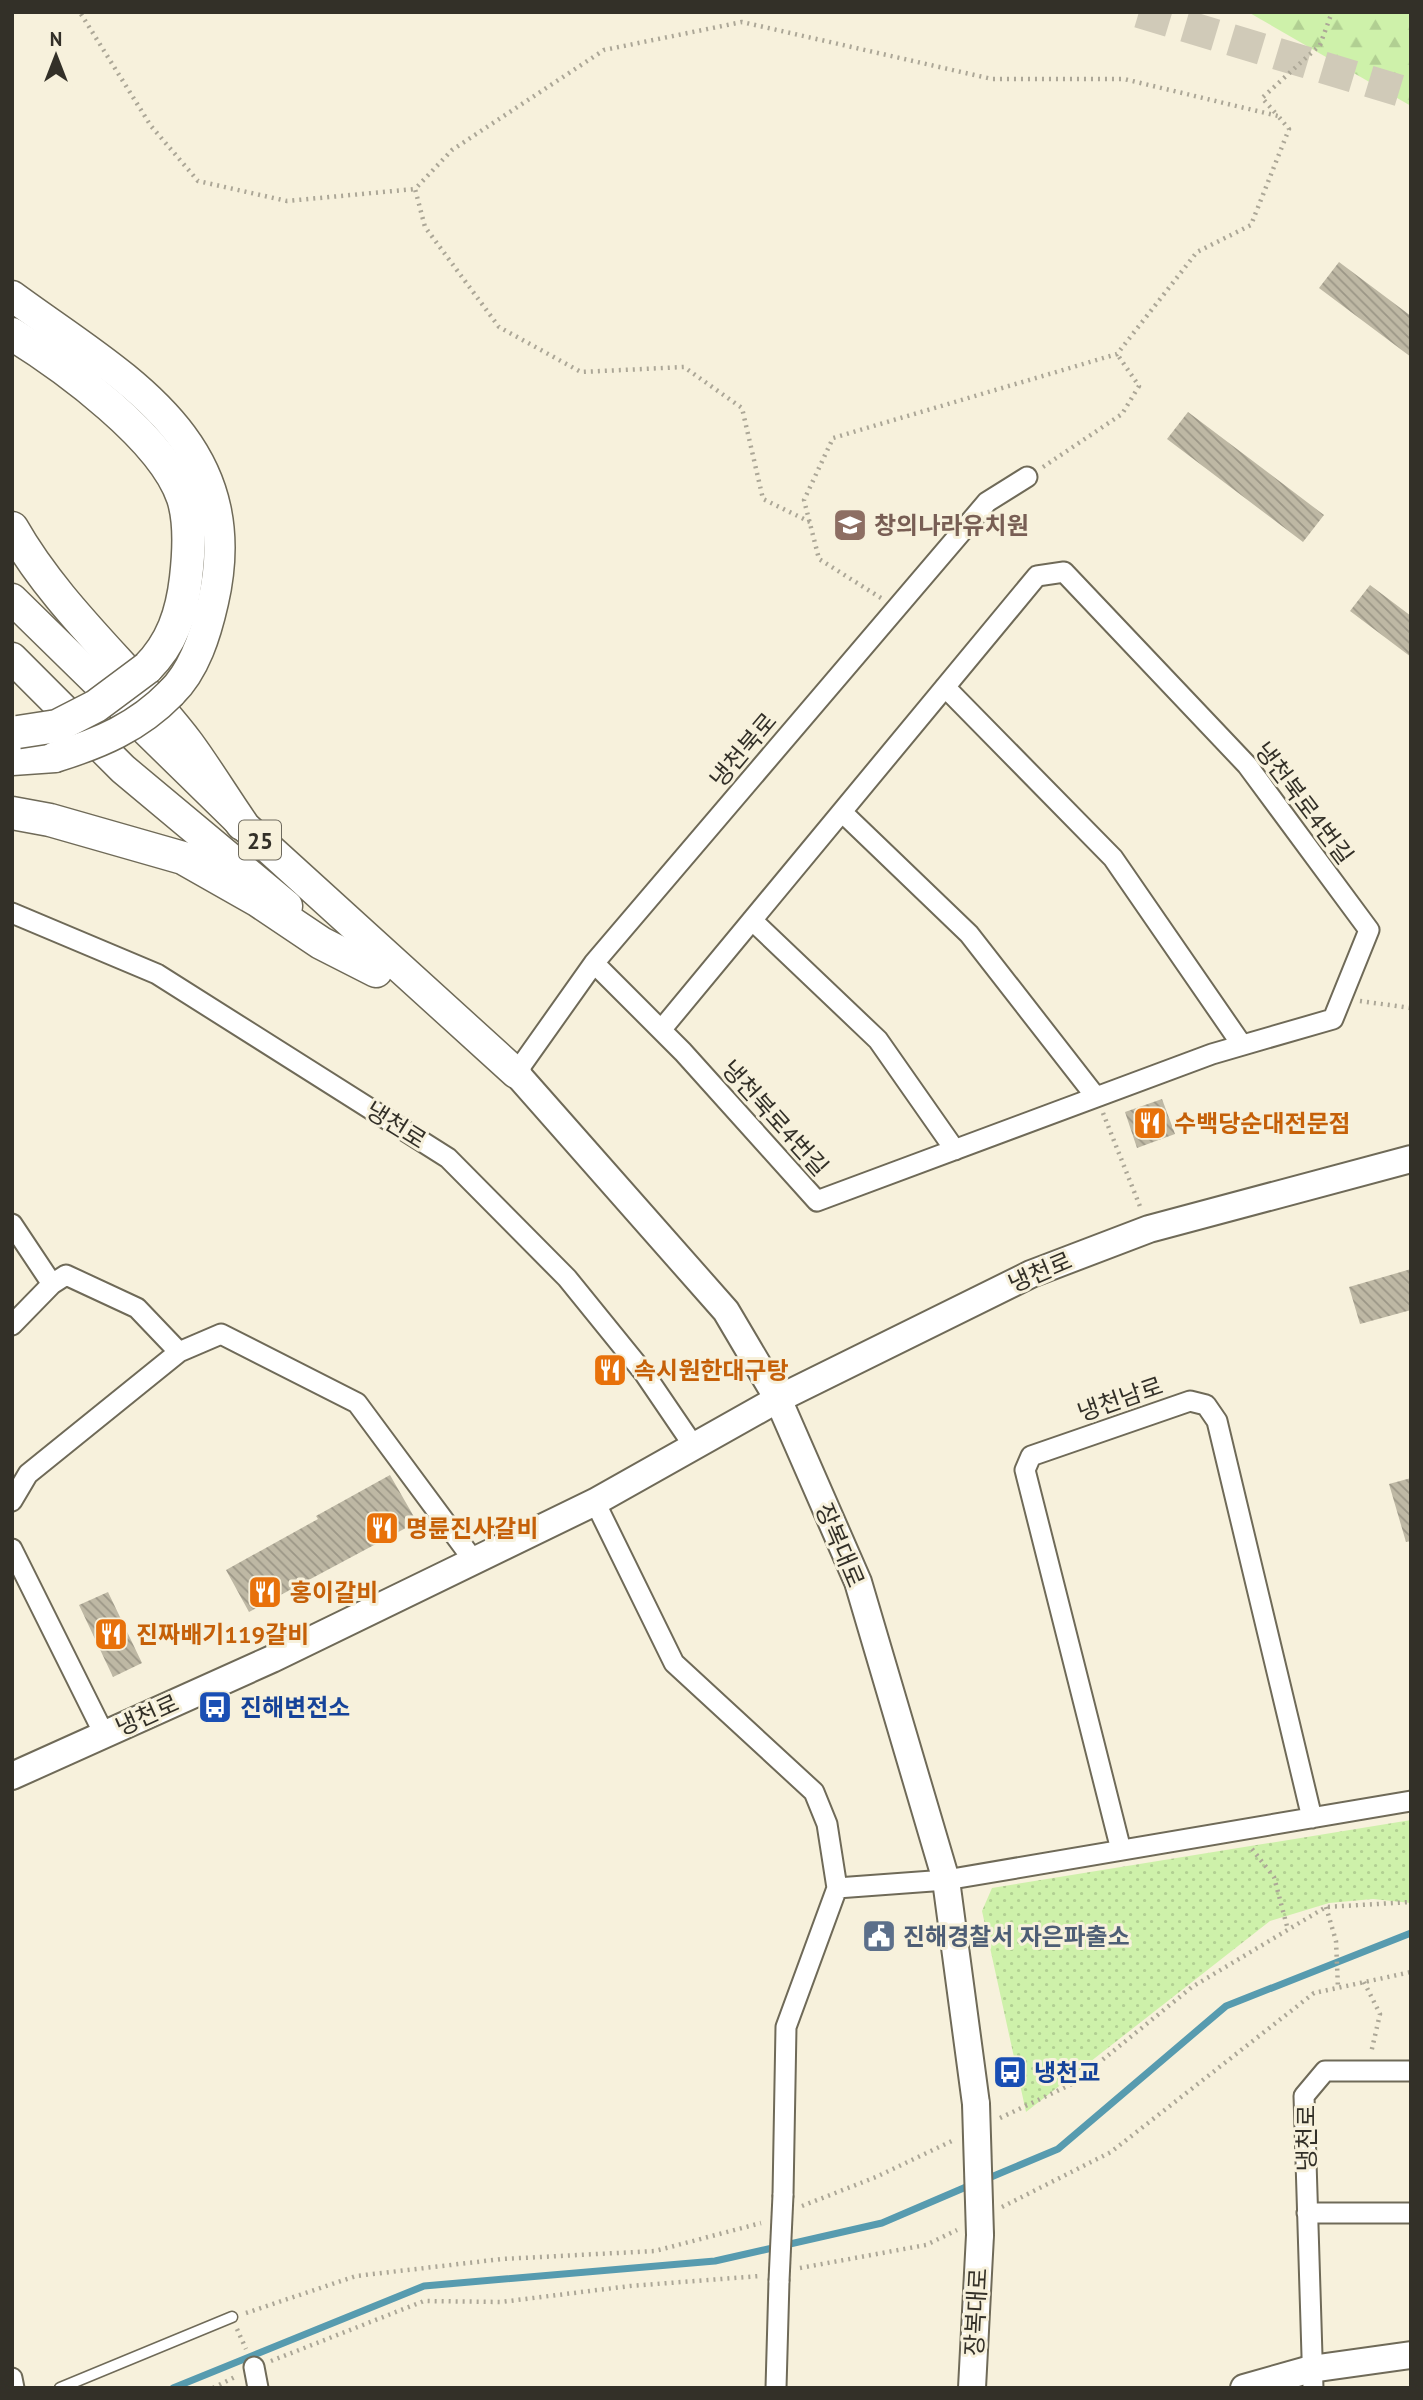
<svg xmlns="http://www.w3.org/2000/svg" width="1423" height="2400" font-family="'PT Sans','Noto Sans KR',sans-serif">
	<style>
		.forest { fill: url(#forest-firs) }
		.park { fill: url(#park-dots) }
		.lines { fill: none; stroke-linecap: round; stroke-linejoin: round }
		.stream { stroke: #579baf; stroke-width: 7 }
		.building { fill: url(#building-back-hatch) }
		.trunk-tunnel { stroke: #d0cab8; stroke-width: 32; stroke-dasharray: 32 16; stroke-linecap: butt }
		.service-casing { stroke: #6f6a58; stroke-width: 13 }
		.minor-casing { stroke: #6f6a58; stroke-width: 23 }
		.secondary-casing { stroke: #6f6a58; stroke-width: 30 }
		.primary-casing { stroke: #6f6a58; stroke-width: 33 }
		.trunk-casing { stroke: #6f6a58; stroke-width: 35 }
		.path { stroke: #aca797; stroke-width: 4.5; stroke-dasharray: 2 5; stroke-linecap: butt }
		.service { stroke: #fff; stroke-width: 10 }
		.minor { stroke: #fff; stroke-width: 19 }
		.secondary { stroke: #fff; stroke-width: 26 }
		.primary { stroke: #fff; stroke-width: 30 }
		.trunk { stroke: #fff; stroke-width: 32 }
		.minor-bridge-casing { stroke: #6f6a58; stroke-width: 23; stroke-linecap: butt }
		.secondary-bridge-casing { stroke: #6f6a58; stroke-width: 30; stroke-linecap: butt }
		.primary-bridge-casing { stroke: #6f6a58; stroke-width: 33; stroke-linecap: butt }
		.trunk-bridge-casing { stroke: #6f6a58; stroke-width: 35; stroke-linecap: butt }
		.minor-bridge { stroke: #fff; stroke-width: 19 }
		.secondary-bridge { stroke: #fff; stroke-width: 26 }
		.primary-bridge { stroke: #fff; stroke-width: 30 }
		.trunk-bridge { stroke: #fff; stroke-width: 32 }
		.labels { text-anchor: middle; dominant-baseline: central; stroke-width: 6; stroke-linejoin: round; paint-order: stroke }
		.shield { fill: #f7f1dc; stroke: #6e6a5e; stroke-width: 2 }
		.shield-label { font-size: 23px; font-weight: bold; fill: #333028 }
		.education-label { font-size: 24px; font-weight: bold; fill: #785e54; stroke: #f7f1dc; text-anchor: start }
		.street-label { font-size: 24px; fill: #333028; stroke: #f7f1dc }
		.food-label { font-size: 24px; font-weight: bold; fill: #c56008; stroke: #f7f1dc; text-anchor: start }
		.transit-label { font-size: 24px; font-weight: bold; fill: #164399; stroke: #f7f1dc; text-anchor: start }
		.service-label { font-size: 24px; font-weight: bold; fill: #4e5e75; stroke: #f7f1dc; text-anchor: start }
	</style>
	<defs>
		<pattern id="forest-firs" width="22" height="20" patternUnits="userSpaceOnUse" patternTransform="scale(1.75)"><rect width="22" height="20" fill="#cef1aa"/><path d="M5 1l3.5 6h-7zM16 11l3.5 6h-7z" fill="#b1cf92"/></pattern>
		<pattern id="park-dots" width="8" height="8" patternUnits="userSpaceOnUse" patternTransform="scale(1.75)"><rect width="8" height="8" fill="#cef1aa"/><path d="M2 2h.1M6 6h.1" fill="none" stroke="#b1cf92" stroke-width="1.8" stroke-linecap="round"/></pattern>
		<pattern id="building-back-hatch" width="6" height="6" patternUnits="userSpaceOnUse" patternTransform="scale(1.75)"><rect width="6" height="6" fill="#beb8a4"/><path d="M-1 5l2 2M0 0l6 6M5-1l2 2" fill="none" stroke="#9b9686"/></pattern>
	</defs>
	<rect width="100%" height="100%" fill="#f7f1dc"/>
	<path class="forest" d="M1248,12H1411V106Z"/>
	<path class="park" d="M1411,1820V1903L1373,1899L1329,1903L1270,1921L1026,2112L982,1911L992,1888Z"/>
	<g class="lines">
		<path class="stream" d="M984,2180L1058,2149L1226,2006L1411,1933
			M173,2388L424,2286L715,2261L882,2223L973,2184"/>
	</g>
	<path class="building" d="M1339,262L1411,316V357L1319,288Z
		M1188,412L1324,515L1303,542L1167,439Z
		M1370,585L1411,616V657L1350,611Z
		M1162,1099L1175,1134L1137,1148L1125,1112Z
		M1411,1269V1310L1360,1324L1349,1287Z
		M390,1475L417,1522L249,1612L226,1570L318,1519L316,1516Z
		M1411,1478V1541L1406,1542L1389,1484Z
		M108,1592L142,1663L113,1677L79,1605Z"/>
	<g class="lines">
		<path class="trunk-tunnel" d="M1139,12L1411,94"/>
		<g class="service-casing">
			<path id="service" d="M60,2388L232,2317"/>
		</g>
		<g class="minor-casing">
			<path id="minor" d="M945,687L1113,858L1242,1045
				M842,812L969,934L1096,1097
				M12,913L157,974L448,1158L567,1278L644,1373L693,1445
				M752,920L878,1040L955,1150
				M594,963L683,1052L817,1201L1212,1054L1333,1019L1369,930L1247,765L1064,572L1037,576L661,1030
				M516,1073L594,963L987,502L1027,477
				M12,1224L52,1284
				M12,1325L52,1284L66,1275L137,1308L179,1352
				M12,1501L28,1474L179,1352L221,1334L357,1403L474,1561
				M595,1502L674,1663L814,1792L827,1824L837,1888
				M12,1549L104,1734
				M1121,1850L1025,1470L1031,1456L1190,1401L1206,1405L1217,1421L1312,1818
				M783,2195L786,2027L837,1888L946,1880L1411,1801
				M1307,2213H1411
				M254,2367L258,2388
				M12,2378L14,2388
				M776,2388L779,2281
				M1313,2388L1304,2096L1325,2071H1411"/>
		</g>
		<g class="secondary-casing">
			<path id="secondary" d="M516,1073L726,1311L778,1399L858,1582L946,1880L976,2104
				M12,1776L272,1659L595,1502L778,1399L1031,1274L1149,1229L1411,1159
				M972,2388L980,2235
				M1244,2388L1311,2369L1411,2355"/>
		</g>
		<g class="primary-casing">
			<path id="primary" d="M12,296C122,377 250,440 213,602C206,633 195,670 171,693
				M12,599L242,824L516,1073
				M12,658L123,769L287,906
				M12,760L55,757"/>
		</g>
		<g class="trunk-casing">
			<path id="trunk" d="M12,334C65,367 163,438 183,498C191,523 189,552 186,578C182,613 172,643 147,668
				M12,528C58,609 132,670 188,744C207,770 224,798 242,824
				M12,813L50,820L183,858L257,900L321,943L376,971"/>
		</g>
		<path class="path" d="M81,14L151,126L198,181L287,201L415,189
			M1043,467L1122,414L1139,386L1117,354
			M810,522L763,499L742,408L684,367L581,372L499,327L425,227L415,189L452,150L604,50L742,22L992,79H1124L1278,116L1262,98L1320,45L1332,12
			M881,598L819,559L804,500L833,438L1117,354L1197,252L1251,225L1289,129L1278,116
			M1360,1001L1411,1008
			M1103,1113L1141,1209
			M1252,1849L1274,1877L1288,1930
			M1326,1907L1336,1941L1338,1988
			M1364,1982L1380,2014L1371,2053
			M1000,2118L1074,2083L1192,1987L1326,1907L1411,1902
			M802,2206L876,2177L954,2140
			M1002,2207L1111,2152L1314,1993L1411,1972
			M800,2268L926,2245L957,2230
			M246,2313L356,2276L502,2259L655,2251L761,2223
			M237,2329L246,2349
			M271,2361L424,2301L501,2302L630,2286L760,2276
			M213,2388L237,2376"/>
		<use href="#service" class="service"/>
		<use href="#minor" class="minor"/>
		<use href="#secondary" class="secondary"/>
		<use href="#primary" class="primary"/>
		<use href="#trunk" class="trunk"/>
		<g class="minor-bridge-casing">
			<path id="minor-bridge" d="M779,2281L783,2195"/>
		</g>
		<g class="secondary-bridge-casing">
			<path id="secondary-bridge" d="M976,2104L980,2235"/>
		</g>
		<g class="primary-bridge-casing">
			<path id="primary-bridge" d="M55,757C100,743 138,727 171,693"/>
		</g>
		<g class="trunk-bridge-casing">
			<path id="trunk-bridge" d="M18,732L57,726L96,706L147,668"/>
		</g>
		<use href="#minor-bridge" class="minor-bridge"/>
		<use href="#secondary-bridge" class="secondary-bridge"/>
		<use href="#primary-bridge" class="primary-bridge"/>
		<use href="#trunk-bridge" class="trunk-bridge"/>
	</g>
	<defs>
		<g id="school-square" transform="scale(1.75)"><rect x="-9" y="-9" width="18" height="18" rx="4" fill="#8d6e63" stroke="#f7f1dc"/><path d="M0-5L7-2L0 1L-7-2ZM-4 1L0 2.5L4 1V4Q0 6-4 4Z" fill="#fff"/></g>
		<g id="restaurant-square" transform="scale(1.75)"><rect x="-9" y="-9" width="18" height="18" rx="4" fill="#e8710a" stroke="#f7f1dc"/><path d="M-5-6h1v4h1v-4h1v4h1v-4h1v5L-1.5 .5V6h-2V.5L-5-1ZM5-6V6H3V1.5H1.5Q1.5-4 5-6Z" fill="#fff"/></g>
		<g id="bus-square" transform="scale(1.75)"><rect x="-9" y="-9" width="18" height="18" rx="4" fill="#1a4fb4" stroke="#f7f1dc"/><path d="M-5-6H5V4H4V6H2V4H-2V6H-4V4H-5ZM-3.5-4V0h7V-4ZM-3.5 1.2v1.5H-2V1.2ZM2 1.2v1.5H3.5V1.2Z" fill="#fff"/></g>
		<g id="civic-square" transform="scale(1.75)"><rect x="-9" y="-9" width="18" height="18" rx="4" fill="#5c6f8a" stroke="#f7f1dc"/><path d="M-.6-6.5H3V-4.5H.6V-3L4-1V1h2V6H-6V1h2V-1L-.6-3ZM-1.2 2.5V6h2.4V2.5Z" fill="#fff"/></g>
	</defs>
	<g fill-rule="evenodd">
		<use href="#school-square" x="850" y="525"/>
		<use href="#restaurant-square" x="1150" y="1123"/>
		<use href="#restaurant-square" x="610" y="1370"/>
		<use href="#restaurant-square" x="382" y="1528"/>
		<use href="#restaurant-square" x="265" y="1592"/>
		<use href="#restaurant-square" x="111" y="1634"/>
		<use href="#bus-square" x="215" y="1707"/>
		<use href="#civic-square" x="879" y="1936"/>
		<use href="#bus-square" x="1010" y="2072"/>
	</g>
	<g class="labels">
		<rect class="shield" x="239" y="820.5" width="42" height="39" rx="5"/>
		<g class="shield-label">
			<text x="260" y="840">25</text>
		</g>
		<g class="education-label">
			<text x="874" y="525">창의나라유치원</text>
		</g>
		<g class="street-label">
			<text transform="translate(743 750) rotate(-50)">냉천북로</text>
			<text transform="translate(1304 803) rotate(53)">냉천북로4번길</text>
			<text transform="translate(775 1118) rotate(48)">냉천북로4번길</text>
			<text transform="translate(396 1125) rotate(32)">냉천로</text>
			<text transform="translate(1040 1272) rotate(-23)">냉천로</text>
			<text transform="translate(1120 1399) rotate(-19)">냉천남로</text>
			<text transform="translate(840 1545) rotate(67)">장복대로</text>
			<text transform="translate(147 1715) rotate(-24)">냉천로</text>
			<text transform="translate(1306 2138) rotate(-90)">냉천로</text>
			<text transform="translate(976 2312) rotate(-87)">장복대로</text>
		</g>
		<g class="food-label">
			<text x="1174" y="1123">수백당순대전문점</text>
			<text x="634" y="1370">속시원한대구탕</text>
			<text x="406" y="1528">명륜진사갈비</text>
			<text x="290" y="1592">홍이갈비</text>
			<text x="136" y="1634">진짜배기119갈비</text>
		</g>
		<g class="transit-label">
			<text x="240" y="1707">진해변전소</text>
			<text x="1034" y="2072">냉천교</text>
		</g>
		<g class="service-label">
			<text x="903" y="1936">진해경찰서 자은파출소</text>
		</g>
	</g>
	<rect width="1423" height="2400" fill="none" stroke="#333028" stroke-width="28"/>
	<g transform="translate(56 56)" stroke="#f7f1dc" stroke-width="5" paint-order="stroke">
	<path d="M0-5L12 26L0 18L-12 26Z" fill="#333028"/>
	<text y="-10" font-size="19" font-weight="bold" text-anchor="middle" fill="#333028">N</text>
	</g>
</svg>
